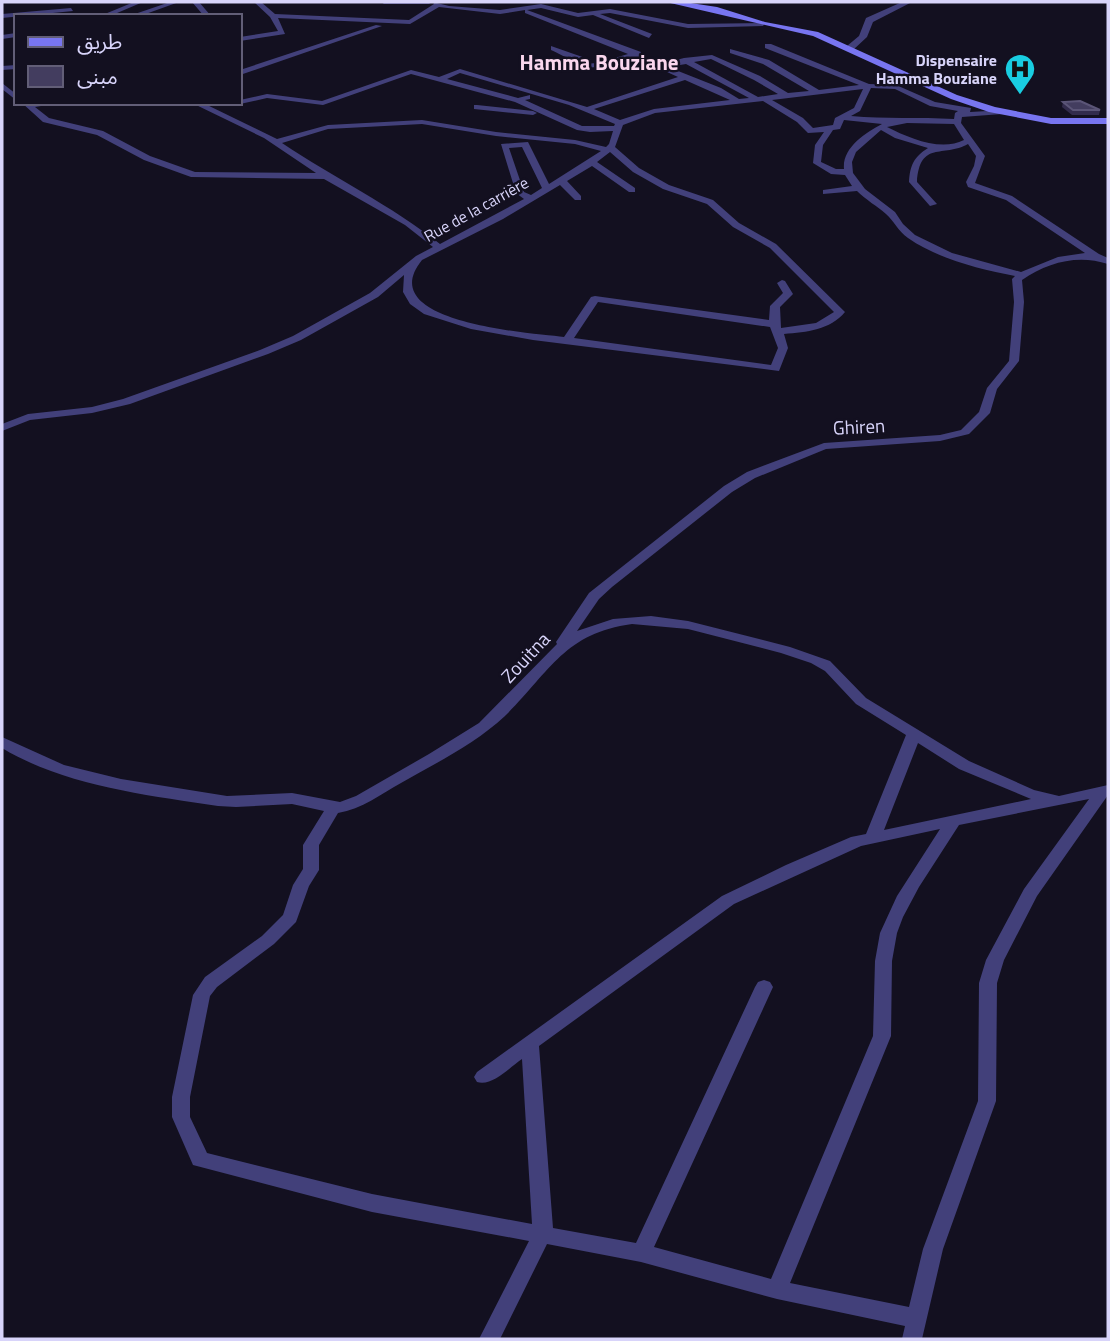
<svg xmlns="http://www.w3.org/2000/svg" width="1110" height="1341" font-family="'Titillium Web','Noto Sans Arabic',sans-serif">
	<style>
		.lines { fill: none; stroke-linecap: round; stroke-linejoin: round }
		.minor { fill: #42407a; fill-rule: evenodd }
		.tertiary { fill: #42407a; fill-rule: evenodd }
		.secondary { fill: #7875f0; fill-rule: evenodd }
		.wall { fill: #322b4c }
		.building { fill: #433d5f; stroke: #5b5577; stroke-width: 2 }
		.labels { text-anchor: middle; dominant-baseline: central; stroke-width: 5; stroke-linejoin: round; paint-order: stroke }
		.far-poi-label { font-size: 16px; font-weight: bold; fill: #d8d4fa; stroke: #131020; text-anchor: end }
		.far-street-label { font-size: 16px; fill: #d8d4fa; stroke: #131020 }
		.street-label { font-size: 19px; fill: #d8d4fa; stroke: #131020 }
		.far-district-label { font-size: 21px; font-weight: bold; fill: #fad6ed; stroke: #131020 }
	</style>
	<rect width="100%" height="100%" fill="#131020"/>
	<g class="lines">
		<path class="minor" d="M134,2H143L110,16H100Z
			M170,2H179L140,16H129Z
			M192,2H199L211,16H204Z
			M254,2H261L275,14L409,20L434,4L433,2L449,6L500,10L541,4L578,13L610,9L688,24L765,23L763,26L688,28L610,13L600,14L652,34L649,38L593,15L578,17L541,8L527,10L641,52V55L661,64L684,58L712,55L760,76L788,93L809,91L763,64L730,53V49L769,60L819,90L859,85L765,48V44H771L869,84L896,85L935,102L971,108L970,112L1005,110L1006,112L1002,114L962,117L961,123L985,156L975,183L1012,196L1099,254L1108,258V264C1078,254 1048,262 1022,280L1024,302L1019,361L997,389L990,413L969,434L940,441L826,449L755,478L732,492L612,587L599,599L577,631L613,619L651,616L688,621L790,647L830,661L866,698L969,761L1034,790L1059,796L1108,785V795L1037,896L1004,960L997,983L996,1101L943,1249L922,1339H902L905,1326L777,1299L641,1262L547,1244L500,1339H479L529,1241L372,1212L193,1165L172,1117V1097L193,995L205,977L262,936L283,915L293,885L303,869V845L324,811L292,804L236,807L218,806C146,795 65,786 2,748V737L64,765L121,779L227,796L292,793L340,802L356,796L429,754L479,723L557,644L556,642L589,593L724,486L747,472L824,443L940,435L961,430L979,412L987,388L1009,361L1014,302L1012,279L1015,276C979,269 938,259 908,238C898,231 894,221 886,214C877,206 866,200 857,191L823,194V190L852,186L845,175L831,174L813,163L815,145L824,132L808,133L797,122L763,101L655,113L623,125L615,147L639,168L669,185L713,200L739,223L776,244L845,312C830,330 807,332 784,334L788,348L779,371L533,340L471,329L424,314L410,304L403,292L404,275L378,297L301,340L268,354L130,404L92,413L30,420L2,431V424L28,414L92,407L123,399L260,350L293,336L370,293L416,256L433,247L405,225L324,179L191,177L144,160L97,135L43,122L22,103H59L35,107L49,118L103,131L150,156L195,172L316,173L264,138L192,103H203L277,139L328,125L422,120L496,132L575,140L606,147L609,144L613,131L590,132L577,130L515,102L411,74L323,105L267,98L240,104L237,103H240V100L267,94L322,101L411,70L439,77L460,69L587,107L678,77L634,57L598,67L544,70V66H547L598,63L628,54L525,13V10L500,14L439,7L410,24L278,18L285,34L240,41V37L278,31L270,17ZM711,59L754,80L778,94L758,97L694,62ZM686,64L749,98L739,99L721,88L668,67ZM460,73L569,105L615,124L614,126H582L525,100L530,99V95L518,98L447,79ZM685,80L730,100L654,109L620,120L594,109ZM871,88L895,89L930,106L958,111L955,113L954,119C919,117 885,119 851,116L860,111ZM863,89L854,108L835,118L833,125L813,128L803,118L772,100ZM844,120L882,124C865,133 842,148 844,169H836L821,162L823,145L833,130L840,129ZM907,123L954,124L964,140C941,152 909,138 887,127ZM422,124L496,136L575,144L601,151L549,184L528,142L501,144L516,193L524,199L440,244C391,205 334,178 282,143L328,129ZM881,130L895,138L928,148C914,157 910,165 909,182L930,206L937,204L917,182C920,140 943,158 968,144L976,156L974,166L966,182L968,187L1006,200L1085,253L1058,257L1021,272L952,253L915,235L903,224L895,212L865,189L853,173L852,162L856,152ZM522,147L542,188L531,195L524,192L509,148ZM610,152L633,172L663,189L707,204L733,227L770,248L834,312L816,323L781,328L780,307L793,294L785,281L782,280L777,283L783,293L770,306L769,320L595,296L591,297L564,337C531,333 371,323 422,260L503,219L560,185L575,200H581V196L567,181L592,166L629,192H635V188L597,162ZM598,302L770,327L778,348L771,365L574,338ZM632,624L688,629L781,653L811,663L825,671L856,704L906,735L866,834L851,837L786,865L722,896L477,1072L474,1077L477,1082C492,1087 510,1067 522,1059L532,1224L372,1194L207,1153L190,1117V1097L210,996L217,987L274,944L296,922L309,886L319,870V845L338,813C362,809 381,794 401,783C436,763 475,744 505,716C549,673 564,633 632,624ZM918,743L959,769L1031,799L884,830ZM1089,799L1024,889L986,960L979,983L978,1101L923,1249L909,1307L790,1283L891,1036L892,961L897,933L903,917L919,887L959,825ZM940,829L897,896L880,933L875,961L873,1036L771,1279L654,1247L773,987L770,982L764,980L758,982L755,987L636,1243L553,1228L539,1046L734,904L861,846Z
			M381,2H432L429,4H384Z
			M71,8L73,11L2,18V14Z
			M376,25L382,26L240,75V70Z
			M16,33V37L2,39V35Z
			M551,46L591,60C577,65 564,56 551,50Z
			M16,65V69L2,70V66Z
			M2,83L16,94V100L2,89Z
			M477,105L533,111L537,113L533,115L474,109V105Z"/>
		<path class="tertiary" d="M902,2H912L873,22L867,37L853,50H847V46L859,36L866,18Z"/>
		<path class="secondary" d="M666,2H684L717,7L765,22L818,32L957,95L995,107L1051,118H1108V124H1051L989,112L951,99L813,36Z"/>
	</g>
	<path class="wall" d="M1063,102L1100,110L1099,115H1072L1062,107Z"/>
	<path class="building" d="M1080,101L1100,110H1073L1063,102Z"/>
	<defs>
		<g id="hospital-pin" transform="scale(1.575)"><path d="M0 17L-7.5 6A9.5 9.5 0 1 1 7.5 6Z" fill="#19cde1" stroke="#131020"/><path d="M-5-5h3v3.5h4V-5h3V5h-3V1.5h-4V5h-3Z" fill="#111"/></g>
	</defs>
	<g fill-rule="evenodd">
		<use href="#hospital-pin" x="1020" y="69"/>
	</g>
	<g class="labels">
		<g class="far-poi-label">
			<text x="997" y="60">Dispensaire<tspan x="997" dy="18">Hamma Bouziane</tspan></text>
		</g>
		<g class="far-street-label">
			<text transform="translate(476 209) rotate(-29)">Rue de la carrière</text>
		</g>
		<g class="street-label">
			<text transform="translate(859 426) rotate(-3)">Ghiren</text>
			<text transform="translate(525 657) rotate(-47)">Zouitna</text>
		</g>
		<g class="far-district-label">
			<text x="599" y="62">Hamma Bouziane</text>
		</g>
	</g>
	<rect width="1110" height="1341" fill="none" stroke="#d8d4fa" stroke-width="7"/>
	<rect x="14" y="14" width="228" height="91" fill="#131020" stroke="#625e77" stroke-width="2"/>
	<rect x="28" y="37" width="35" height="10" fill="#7875f0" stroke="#625e77" stroke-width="2"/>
	<text x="77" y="49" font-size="21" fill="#d8d4fa">طريق</text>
	<rect x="28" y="66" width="35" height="21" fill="#433d5f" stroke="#625e77" stroke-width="2"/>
	<text x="77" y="84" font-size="21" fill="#d8d4fa">مبنى</text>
</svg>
